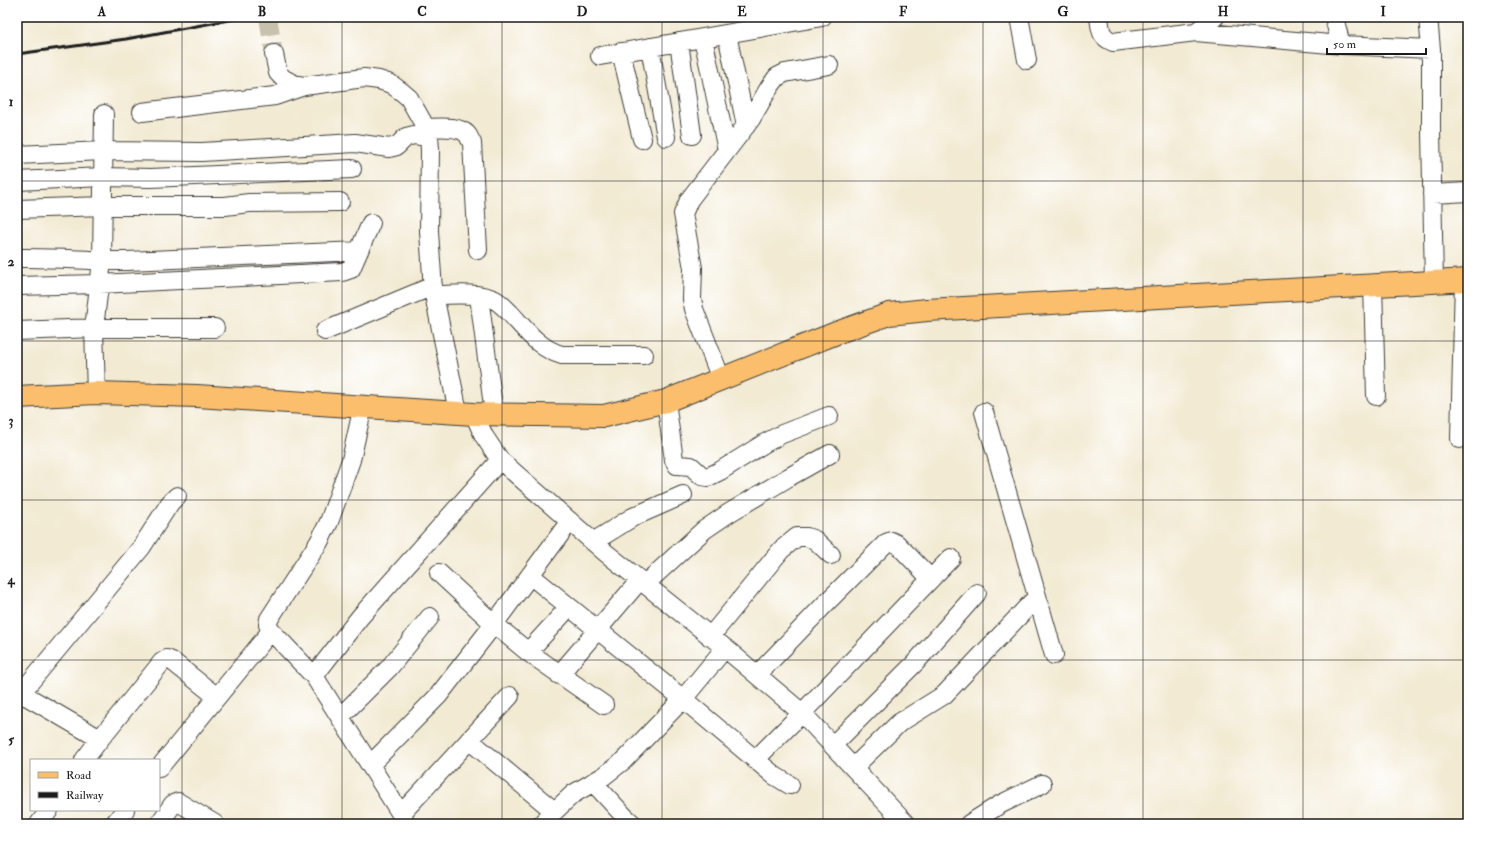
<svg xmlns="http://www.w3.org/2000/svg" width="1485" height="841" font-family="'IM FELL Double Pica',serif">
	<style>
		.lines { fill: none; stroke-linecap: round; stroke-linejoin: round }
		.minor-tunnel { stroke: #c7c1ae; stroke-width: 18; stroke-dasharray: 18 9; stroke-linecap: butt }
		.minor-casing { stroke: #3c3b37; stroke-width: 20 }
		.major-casing { stroke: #3c3b37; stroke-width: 24 }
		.minor { stroke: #fff; stroke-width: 18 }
		.major { stroke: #fabe6d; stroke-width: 22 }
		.rail { stroke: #1c1c1c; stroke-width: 3 }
		.grid { fill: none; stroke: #1c1c1c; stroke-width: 1; stroke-opacity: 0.55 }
		.neatline { fill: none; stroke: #1c1c1c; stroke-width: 1.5 }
		.grid-label { font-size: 13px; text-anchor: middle; font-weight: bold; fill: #1c1c1c }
	</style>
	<rect width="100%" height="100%" fill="#fff"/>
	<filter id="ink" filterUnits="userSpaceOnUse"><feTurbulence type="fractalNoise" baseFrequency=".025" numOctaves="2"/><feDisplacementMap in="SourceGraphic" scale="8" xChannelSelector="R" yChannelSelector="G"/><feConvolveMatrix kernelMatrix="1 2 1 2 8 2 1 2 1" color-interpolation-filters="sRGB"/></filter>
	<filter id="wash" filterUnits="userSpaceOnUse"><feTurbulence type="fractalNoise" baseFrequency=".012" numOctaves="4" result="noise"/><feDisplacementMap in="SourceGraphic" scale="16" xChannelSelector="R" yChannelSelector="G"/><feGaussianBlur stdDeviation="0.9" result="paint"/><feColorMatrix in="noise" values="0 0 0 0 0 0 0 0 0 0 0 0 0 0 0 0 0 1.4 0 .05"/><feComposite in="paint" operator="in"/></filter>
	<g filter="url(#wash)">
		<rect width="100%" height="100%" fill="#f2ead3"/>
	</g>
	<g filter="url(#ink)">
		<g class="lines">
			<path class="minor-tunnel" d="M268,17L274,54"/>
			<g class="minor-casing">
				<path id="minor" d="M1019,17L1027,60
					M1099,17C1101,31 1100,36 1113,42L1196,32L1215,17
					M1334,17L1341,45
					M1428,17L1431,49V131L1434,283
					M1196,32L1341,45L1431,49
					M727,34L746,126
					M703,38L727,150
					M679,42L692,135
					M650,47L666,137
					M621,52L642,139
					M274,54L278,73L284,79L294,84L304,86L364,78L379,80L391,84L402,92L409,98L422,121L429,137L430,150L429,231L433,290L458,412
					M600,56L822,17
					M142,112L275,96L304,86
					M425,128C437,128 458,125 467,134C469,136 470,140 472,143L478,250
					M17,155L103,151L202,152L355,143L389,148L397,146L406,137L414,135L429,137
					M17,181L103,177L151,178L352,169
					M1432,194L1468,192
					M17,209L103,206H225L249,203L340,202
					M17,258C54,257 90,261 127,261L359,251
					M1373,284L1376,396
					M17,286L99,284L342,272L351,269L371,223
					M434,295C451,295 475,292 490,298C498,300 504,307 510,313C526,330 539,349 562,355H644
					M479,296L494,414
					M17,331L94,328H215
					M325,331L433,286
					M721,379L694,309L692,299L693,268L683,214L689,200L751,119L769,88L777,77L785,73L829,65
					M96,393L94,328L102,261L104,114
					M666,401L674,460L677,465L691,466L702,476L708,477L720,471L765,443L782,434L829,416
					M363,406L351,460L329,522L319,542L269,619L268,625L271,631L314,676L404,819L405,824
					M984,412L1054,655
					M474,414L484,436L500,460L606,553L725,648L802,713L906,824
					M1460,439L1464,280
					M593,542L633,517L683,495
					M439,573L494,624L528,652L604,705
					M530,575L683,699L775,776L790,785
					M645,584L704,530L729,513L789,477L830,454
					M710,637L781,550L797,537H807L815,540L831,555
					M528,652L569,607
					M559,675L640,580
					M757,675L827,602L886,543L891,541L897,544L931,579
					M314,676L360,617L500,460
					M21,693L100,739
					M17,698L141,548L170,503L177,496
					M340,717L389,668L430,617
					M469,740L554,811
					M833,745L915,663L977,593
					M84,760L100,739L162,662L167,659L172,661L217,697
					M755,760L802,713L951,558
					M370,765L438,696L494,624L570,521
					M854,767L899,723L944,695L1037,597
					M159,768L271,631
					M593,782L625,817L633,824
					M401,814L510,696
					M39,824L49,810
					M114,824L125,810
					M159,824L173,804L178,802L215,824
					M541,824L573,794L604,776L623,761L683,699L725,648
					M969,824L999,805L1042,784"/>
			</g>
			<g class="major-casing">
				<path id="major" d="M17,397L96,393L197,396L474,414L604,416L666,401L839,332L889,314L927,310L1468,280"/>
			</g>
			<use href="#minor" class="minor"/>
			<use href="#major" class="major"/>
			<path class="rail" d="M17,54L126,39L245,17"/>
		</g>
	</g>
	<path class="grid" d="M182,17V824M342,17V824M502,17V824M662,17V824M823,17V824M983,17V824M1143,17V824M1303,17V824M17,181H1468M17,341H1468M17,500H1468M17,660H1468"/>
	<rect width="1485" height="841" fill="none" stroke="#fff" stroke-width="44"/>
	<rect x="30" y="759" width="130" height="52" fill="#ffffff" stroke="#a4a4a4"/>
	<rect x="38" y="772" width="20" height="6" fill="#fabe6d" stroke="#a4a4a4"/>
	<text x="66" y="779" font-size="12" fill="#1c1c1c">Road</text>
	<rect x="38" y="792" width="20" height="6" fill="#1c1c1c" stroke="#a4a4a4"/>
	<text x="66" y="799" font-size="12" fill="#1c1c1c">Railway</text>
	<path d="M1327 48v6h99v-6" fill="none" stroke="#1c1c1c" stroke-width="2"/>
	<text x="1333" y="48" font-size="12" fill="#1c1c1c" stroke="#ffffff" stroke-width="3" paint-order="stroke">50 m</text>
	<rect x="22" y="22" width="1441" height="797" class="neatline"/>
	<g class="grid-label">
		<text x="102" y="16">A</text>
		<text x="262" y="16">B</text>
		<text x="422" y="16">C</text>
		<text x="582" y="16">D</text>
		<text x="742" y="16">E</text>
		<text x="903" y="16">F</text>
		<text x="1063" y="16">G</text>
		<text x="1223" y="16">H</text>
		<text x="1383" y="16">I</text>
		<text x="11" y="106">1</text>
		<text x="11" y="266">2</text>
		<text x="11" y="425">3</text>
		<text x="11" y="584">4</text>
		<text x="11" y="744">5</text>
	</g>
</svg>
